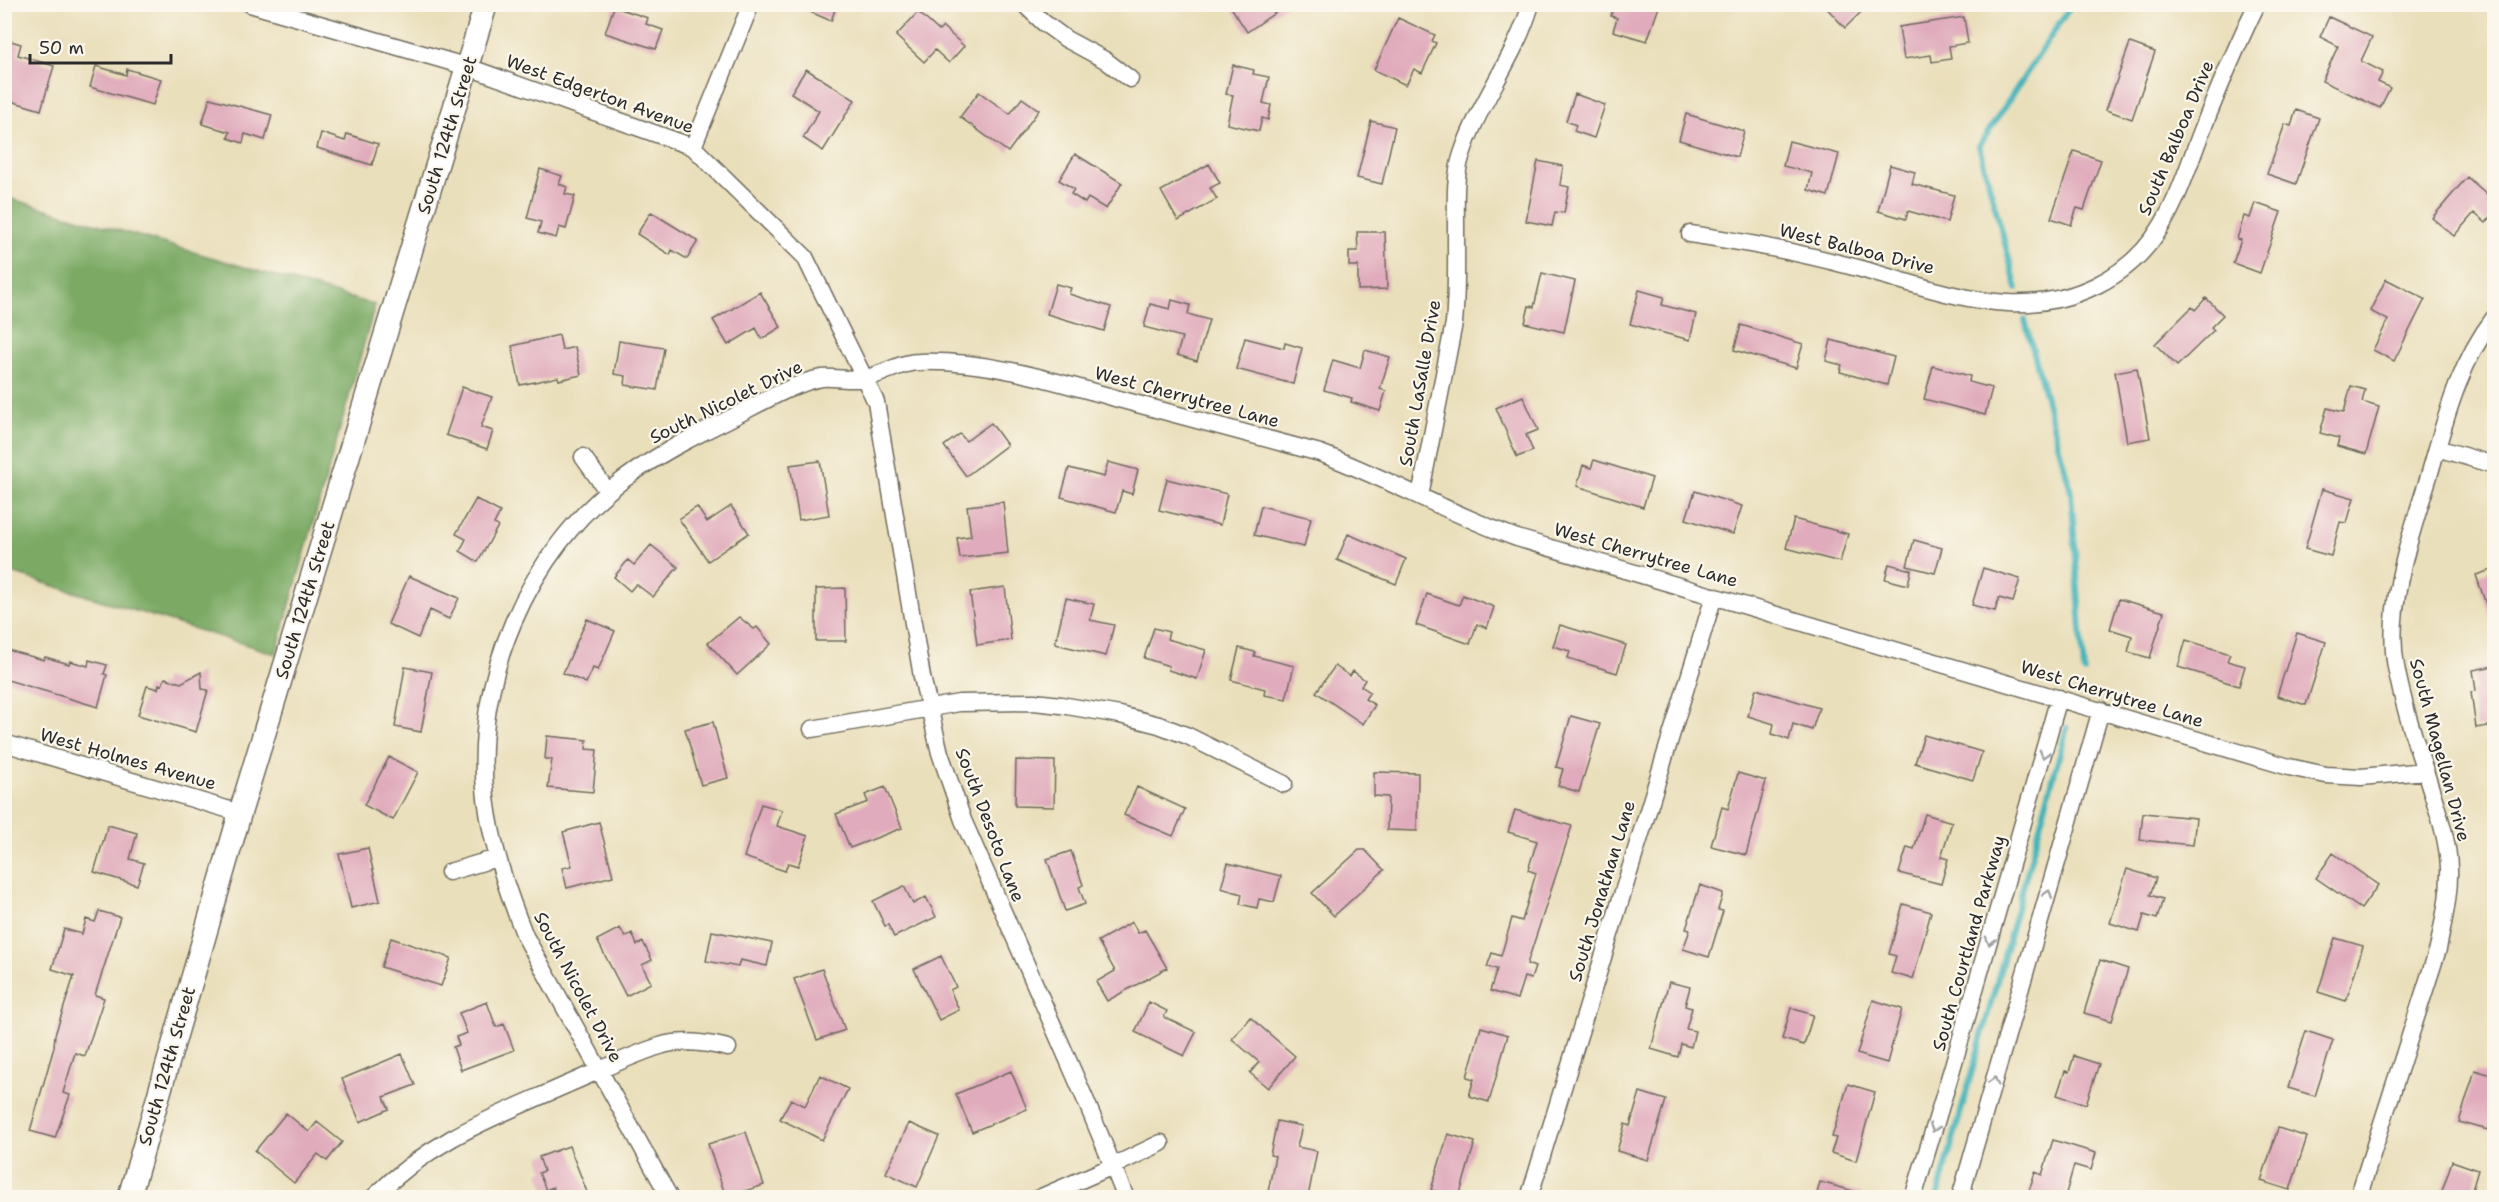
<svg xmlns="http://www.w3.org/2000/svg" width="2499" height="1202" font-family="'Shantell Sans',sans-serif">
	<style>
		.forest { fill: #7baa65; stroke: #536a48; stroke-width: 1.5 }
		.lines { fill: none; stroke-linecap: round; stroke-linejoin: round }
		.stream { stroke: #43b3b9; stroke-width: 6 }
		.building { fill: #e0abbc }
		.street-casing { stroke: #6e6a5d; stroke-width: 19 }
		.secondary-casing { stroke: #6e6a5d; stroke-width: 25 }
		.street { stroke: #fff; stroke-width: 16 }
		.secondary { stroke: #fff; stroke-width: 22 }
		.oneway { stroke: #a0a0a0 }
		.labels { text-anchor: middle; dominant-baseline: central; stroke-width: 4.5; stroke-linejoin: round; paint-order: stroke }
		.street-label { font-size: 18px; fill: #2b2b2b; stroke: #fbf7ec }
	</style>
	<rect width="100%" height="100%" fill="#fbf7ec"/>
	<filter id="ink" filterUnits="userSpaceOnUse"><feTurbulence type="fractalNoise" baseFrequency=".0167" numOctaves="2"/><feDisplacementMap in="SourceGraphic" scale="12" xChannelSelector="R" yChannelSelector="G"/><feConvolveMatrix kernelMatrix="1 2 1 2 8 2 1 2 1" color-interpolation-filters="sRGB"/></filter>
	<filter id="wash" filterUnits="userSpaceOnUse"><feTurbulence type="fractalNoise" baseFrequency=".008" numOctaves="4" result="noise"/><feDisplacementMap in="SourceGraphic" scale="24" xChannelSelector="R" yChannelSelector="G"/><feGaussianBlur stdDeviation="1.35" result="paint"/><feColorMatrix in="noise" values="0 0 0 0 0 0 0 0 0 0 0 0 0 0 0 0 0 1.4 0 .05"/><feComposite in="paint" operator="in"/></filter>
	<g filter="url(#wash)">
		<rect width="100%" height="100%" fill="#eadfbb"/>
		<path class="forest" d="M5,197L375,305L276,654L5,571Z"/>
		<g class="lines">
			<path class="stream" d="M2017,289L1979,146L2072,4
				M2025,320L2071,492L2084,672
				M1937,1198L2067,728"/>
		</g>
		<g id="blocks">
			<path class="building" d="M792,4H837L831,21Z
				M1229,4H1288L1247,32Z
				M1614,4H1660L1647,41L1613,31L1617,18L1611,16Z
				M1823,4H1869L1845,28Z
				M614,7L648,18L646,24L663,30L656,49L605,33Z
				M918,12L939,31L943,27L964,46L949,63L935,50L924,62L896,36Z
				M1964,17L1968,43L1949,46L1951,59L1932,62L1931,55L1904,59L1899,27Z
				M2329,17L2372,37L2361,61L2383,72L2378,82L2390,88L2380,108L2322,81L2338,46L2320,37Z
				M1398,18L1435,35L1432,41L1436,43L1422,73L1414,69L1406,85L1374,70Z
				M4,39L21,44L18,55L54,66L41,110L4,99Z
				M2130,43L2155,52L2132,119L2106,110Z
				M1233,65L1254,70L1253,74L1269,77L1263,103L1271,105L1268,120L1262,118L1259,131L1227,124L1233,95L1226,94Z
				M96,66L126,75L127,69L161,79L153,105L90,87Z
				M806,69L855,100L823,151L803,138L819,111L791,93Z
				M979,92L1010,114L1022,98L1039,110L1008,152L960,117Z
				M1575,94L1605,105L1594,138L1574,131L1576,125L1566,121Z
				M210,98L272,115L265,140L245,134L243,143L228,138L230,132L202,124Z
				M2296,110L2319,118L2296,184L2267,174L2285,124L2291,126Z
				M1686,114L1744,131L1737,157L1679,140Z
				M1371,121L1395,127L1382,184L1357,178Z
				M321,133L345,141L347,134L378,144L372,165L317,148Z
				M1789,141L1839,154L1828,196L1808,190L1812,173L1783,166Z
				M2074,151L2101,160L2084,210L2077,208L2071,225L2051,218Z
				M1075,154L1122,183L1106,209L1088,198L1085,203L1071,194L1074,189L1059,180Z
				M1538,161L1563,166L1560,185L1569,187L1564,213L1555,212L1552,226L1526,221Z
				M1209,164L1220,183L1210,188L1217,199L1178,221L1161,191Z
				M1890,165L1915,172L1912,184L1954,195L1947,222L1908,211L1906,219L1878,211Z
				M540,169L562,176L559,184L567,187L565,194L575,196L566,229L559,227L556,238L538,233L541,222L527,218Z
				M2467,177L2494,200V213L2486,223L2474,213L2454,236L2432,218Z
				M2255,203L2281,212L2260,273L2233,263L2241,240L2237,239L2244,216L2250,218Z
				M651,212L698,241L687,259L672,250L670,255L637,234Z
				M1357,232H1385L1387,289L1358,290V266H1349V251H1358Z
				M1542,273L1575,281L1564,332L1525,323L1529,306L1534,307Z
				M2386,279L2425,299L2394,361L2373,350L2388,320L2370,311Z
				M1056,284L1071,288L1069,294L1111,307L1104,331L1047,314Z
				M1639,290L1664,297L1662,305L1696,314L1690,340L1630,324Z
				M760,292L781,327L762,339L756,328L728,345L713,320Z
				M2206,298L2223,315L2211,327L2214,330L2177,366L2155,344L2192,307L2195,310Z
				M1172,300L1190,305L1188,314L1209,320L1197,361L1177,355L1182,337L1144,327L1150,304L1170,309Z
				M1741,325L1803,344L1796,368L1734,350Z
				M559,335L562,350L575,347L581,375L559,380L558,377L520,385L512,346Z
				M1245,338L1284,348L1285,343L1302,348L1293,384L1236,369Z
				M1831,340L1894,357L1887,385L1840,372L1842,365L1826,361Z
				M619,341L664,348L657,390L625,385L626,376L614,374Z
				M1365,350L1390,357L1380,389L1386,391L1380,411L1351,402L1352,398L1324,390L1333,360L1360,368Z
				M1933,366L1970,376L1969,382L1992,388L1985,415L1924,399Z
				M2137,368L2150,438L2127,442L2115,372Z
				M2351,386L2365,390L2362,402L2379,407L2366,454L2337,446L2339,438L2320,433L2327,408L2344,412Z
				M462,387L492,397L481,427L493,431L487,449L446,435Z
				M1523,396L1538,430L1526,435L1533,451L1517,457L1496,408Z
				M991,423L1007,445L966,476L944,446L960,434L966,441Z
				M1594,460L1652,478L1643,507L1577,486L1583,465L1591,468Z
				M820,461L829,515L799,520L790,465Z
				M1108,462L1138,470L1132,494L1122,491L1116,512L1061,497L1069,468L1104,477Z
				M1167,479L1227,494L1220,525L1159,510Z
				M2322,489L2354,498L2347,523L2340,522L2331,556L2305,549Z
				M1695,491L1742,506L1733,534L1686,519Z
				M476,499L500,512L494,524L498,526L478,562L460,551L466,539L456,534Z
				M1003,502L1008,553L960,558L957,538L971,536L967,506Z
				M731,506L749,533L708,561L679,519L697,507L707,522Z
				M1261,506L1311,518L1304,547L1254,535Z
				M1794,519L1848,534L1840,562L1786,548Z
				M1348,534L1406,559L1396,584L1337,560Z
				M1914,540L1942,548L1935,573L1907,566Z
				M651,545L678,567L653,597L636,584L630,591L614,577L628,560L634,565Z
				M1889,564L1911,570L1908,585L1885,579Z
				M1983,568L2020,579L2013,602L1999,598L1995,611L1972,605Z
				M2494,569V622H2492L2476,575Z
				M409,576L459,598L449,619L430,610L418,638L388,624Z
				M1005,587L1011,640L977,645L970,592Z
				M845,588L846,641H816V589Z
				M1427,594L1459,605L1463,595L1494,607L1487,628L1477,624L1470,644L1416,625Z
				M1066,598L1094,604L1090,620L1114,625L1106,656L1055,644Z
				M2119,599L2164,612L2150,658L2128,652L2132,636L2110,629Z
				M739,617L754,629L757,627L771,644L737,675L708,643Z
				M587,619L615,631L598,670L593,668L586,683L563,673Z
				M1560,625L1626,645L1617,673L1568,658L1570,651L1553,646Z
				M1154,628L1169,632L1167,639L1206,650L1197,679L1168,670L1169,666L1144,658Z
				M2297,633L2326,642L2306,705L2277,696Z
				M2186,640L2230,654L2227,661L2245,666L2239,686L2178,667Z
				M1239,648L1255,652L1254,656L1294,666L1286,699L1264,695L1265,689L1231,680Z
				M4,649L44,660L45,657L69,664L70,661L88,666L89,660L107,665L104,674L107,675L98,707L4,679Z
				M1335,666L1350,676L1353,671L1365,680L1361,686L1370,692L1365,699L1375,705L1363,724L1316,692Z
				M2494,666V725L2476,728L2471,692L2476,691L2473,670Z
				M405,667L432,672L421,732L395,727Z
				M201,672L202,689L208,690L196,732L138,715L147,686L158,689L159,684L162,685L165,678L181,683Z
				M1756,689L1819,708L1812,730L1793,724L1789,740L1772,734L1774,724L1748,716Z
				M1571,716L1600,724L1579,792L1558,786L1563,769L1556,767Z
				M713,722L728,778L701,785L685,729Z
				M1924,735L1982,752L1973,780L1915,763Z
				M547,736L587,740L586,749L597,750L593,792L548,788L552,759H545Z
				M389,757L418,772L393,820L364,805Z
				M1016,760L1055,761L1054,807L1015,806Z
				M1374,772L1418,773L1417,831L1387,830L1388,797L1374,796Z
				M1738,773L1766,781L1746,855L1711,846L1722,807L1728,809Z
				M885,787L902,828L850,848L836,814L868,802L865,795Z
				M1137,787L1185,809L1173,836L1124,815Z
				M761,804L782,810L777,826L808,836L798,866L788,863L785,871L744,857Z
				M1515,810L1572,826L1527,964L1535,967L1531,979L1524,977L1517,999L1490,991L1497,969L1487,967L1492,953L1501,956L1512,918L1522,921L1536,873L1528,870L1537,841L1508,832Z
				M2143,813L2196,818L2193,845L2140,840Z
				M1925,814L1952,822L1941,857L1948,859L1941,884L1899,873L1907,847L1914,849Z
				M599,822L613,876L567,888L562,868L572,866L563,832Z
				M108,825L137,833L130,859L144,863L137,885L94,872Z
				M368,848L380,901L351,908L339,854Z
				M1359,850H1365L1384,870L1334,916L1312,893Z
				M1071,851L1083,885L1079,887L1085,904L1065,911L1047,859Z
				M2333,853L2378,885L2361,909L2316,878Z
				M1228,863L1281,876L1274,902L1259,899L1257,908L1240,904L1242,894L1221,888Z
				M2127,869L2156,878L2150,895L2163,899L2157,919L2144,915L2139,932L2110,923Z
				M1700,885L1723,893L1718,910L1723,911L1709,957L1683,949L1690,930L1686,929Z
				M904,886L913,904L926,897L936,917L894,937L888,925L885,926L873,901Z
				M1903,904L1931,912L1913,979L1891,973L1896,956L1889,954Z
				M99,911L120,917L95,995L104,998L85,1056L75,1053L63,1093L70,1095L55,1138L30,1131L54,1047L55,1035L74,976L52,969L64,929L82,934L86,919L95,922Z
				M1132,922L1138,933L1145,930L1167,968L1107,1001L1096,982L1115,971L1098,941Z
				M620,928L625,937L632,933L637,945L643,942L652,960L642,965L651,983L626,996L597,940Z
				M712,931L772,943L767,966L740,960L738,967L706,961Z
				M391,938L451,958L441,986L381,967Z
				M2335,938L2363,946L2346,1001L2318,992Z
				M941,956L956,987L950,990L959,1010L939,1020L914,969Z
				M2100,960L2128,969L2112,1021L2084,1013Z
				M822,969L845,1030L817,1040L794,979Z
				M1669,982L1690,987L1685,1006L1692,1008L1686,1029L1695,1031L1691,1047L1681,1044L1678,1057L1651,1049Z
				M1873,1000L1902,1009L1887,1063L1857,1054Z
				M487,1002L496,1027L504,1024L514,1050L461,1070L453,1047L459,1045L456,1037L467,1033L459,1013Z
				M1149,1002L1167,1011L1164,1017L1196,1032L1184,1056L1135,1032Z
				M1791,1008L1813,1015L1804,1045L1782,1039Z
				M1250,1017L1295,1056L1268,1088L1250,1073L1259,1062L1232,1039Z
				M1481,1027L1508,1035L1489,1102L1469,1096L1474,1079L1467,1077Z
				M2306,1031L2333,1040L2315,1096L2288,1088Z
				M402,1054L415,1085L384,1097L389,1109L360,1122L342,1079Z
				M2074,1056L2099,1064L2086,1104L2057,1095L2065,1071L2069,1072Z
				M2475,1070L2494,1076V1108L2488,1130L2459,1122Z
				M1011,1071L1027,1109L972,1132L956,1094Z
				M820,1075L848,1089L822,1140L780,1119L791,1099L805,1106Z
				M1848,1084L1875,1092L1856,1161L1831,1153L1836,1138L1832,1137Z
				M1640,1092L1666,1100L1648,1160L1617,1151L1625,1124L1630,1126Z
				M286,1113L309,1132L317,1122L342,1142L327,1161L318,1154L294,1183L255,1151Z
				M1277,1121L1302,1126L1297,1147L1317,1151L1308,1197L1268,1192L1275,1156L1270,1155Z
				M909,1123L939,1136L917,1187L886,1173Z
				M2278,1128L2307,1137L2290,1190L2261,1181Z
				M746,1132L764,1185L726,1197L708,1144Z
				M1448,1134L1475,1142L1459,1197L1431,1190Z
				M2053,1140L2096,1153L2091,1170L2074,1165L2065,1197H2027L2035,1172L2042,1175Z
				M569,1146L589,1197H557L553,1187L546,1190L539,1173L544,1171L539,1157Z
				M2452,1161L2478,1170L2470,1197H2440Z
				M1820,1182L1861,1193L1860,1197H1816Z"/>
		</g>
	</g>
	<g filter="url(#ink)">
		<use href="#blocks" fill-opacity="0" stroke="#6e6a5d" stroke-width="1.5"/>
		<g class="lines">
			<g class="street-casing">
				<path id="street" d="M250,4L468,67L693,147L805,257L876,402L922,677L940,753L963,820L1086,1101L1126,1198
					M1024,4L1044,23L1066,39L1105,60L1130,79
					M693,147L751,4
					M1690,234C1744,242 1797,252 1850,266C1900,279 1957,301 2008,303C2070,306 2130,279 2162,225C2179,197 2189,164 2201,133C2218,90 2236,47 2257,4
					M2437,448L2494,465
					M583,457L608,492
					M1420,496L1454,323C1457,291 1456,259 1456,227C1456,203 1454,177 1462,154C1479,102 1516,57 1531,4
					M812,729L959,703L1034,702L1061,705L1120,715L1159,725L1188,736L1284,784
					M4,743L240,813
					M449,872L497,858
					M373,1198C432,1139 492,1118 566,1085C597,1072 628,1056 660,1046C681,1039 707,1043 728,1048
					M670,1198L525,936C507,891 492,847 486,798C471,682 529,549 623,480C655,456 690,438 725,421C750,409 797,381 822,378C837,377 852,381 866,378C884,374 901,362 919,362C987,360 1051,380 1115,398C1183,416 1251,435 1320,453C1387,478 1450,514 1517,538L2289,767L2326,775L2361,777L2425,771
					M1039,1198L1113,1166L1161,1143
					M1529,1198L1714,596
					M1913,1198L1952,1069L2059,698
					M1960,1198L2101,710
					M2358,1198L2438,949C2443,922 2450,896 2449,868C2448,838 2437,809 2428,780C2416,743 2403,705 2396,667C2385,606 2411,534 2429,476C2445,421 2458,365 2494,318"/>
			</g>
			<g class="secondary-casing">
				<path id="secondary" d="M129,1198L240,813L486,4"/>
			</g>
			<use href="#street" class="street"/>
			<use href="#secondary" class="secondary"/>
		</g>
		<defs><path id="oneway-chevron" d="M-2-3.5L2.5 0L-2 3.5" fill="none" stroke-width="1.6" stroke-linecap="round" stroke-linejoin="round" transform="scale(1.5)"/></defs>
		<g class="oneway">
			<use href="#oneway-chevron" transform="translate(2044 754) rotate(105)"/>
			<use href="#oneway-chevron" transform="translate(2048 894) rotate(-74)"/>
			<use href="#oneway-chevron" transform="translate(1990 941) rotate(106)"/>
			<use href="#oneway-chevron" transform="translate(1994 1081) rotate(-74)"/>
			<use href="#oneway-chevron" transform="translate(1934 1128) rotate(107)"/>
		</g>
	</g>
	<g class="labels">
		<g class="street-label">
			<text transform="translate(600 94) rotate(20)">West Edgerton Avenue</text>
			<text transform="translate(447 135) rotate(-73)">South 124th Street</text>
			<text transform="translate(2176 138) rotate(-67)">South Balboa Drive</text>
			<text transform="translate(1857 249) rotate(14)">West Balboa Drive</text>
			<text transform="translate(1420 383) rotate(-80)">South LaSalle Drive</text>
			<text transform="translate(1187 397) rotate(15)">West Cherrytree Lane</text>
			<text transform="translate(726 402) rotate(-26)">South Nicolet Drive</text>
			<text transform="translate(1646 555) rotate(16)">West Cherrytree Lane</text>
			<text transform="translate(305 600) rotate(-73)">South 124th Street</text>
			<text transform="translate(2112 694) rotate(17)">West Cherrytree Lane</text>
			<text transform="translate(2440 750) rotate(75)">South Magellan Drive</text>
			<text transform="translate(128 759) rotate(16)">West Holmes Avenue</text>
			<text transform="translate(990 825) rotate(69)">South Desoto Lane</text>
			<text transform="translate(1602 891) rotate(-73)">South Jonathan Lane</text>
			<text transform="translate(1969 943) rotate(-74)">South Courtland Parkway</text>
			<text transform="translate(578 987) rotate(62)">South Nicolet Drive</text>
			<text transform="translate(167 1066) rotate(-74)">South 124th Street</text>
		</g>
	</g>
	<rect width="2499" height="1202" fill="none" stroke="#fbf7ec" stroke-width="24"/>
	<path d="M30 54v9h141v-9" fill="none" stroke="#2b2b2b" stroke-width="3"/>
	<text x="39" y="54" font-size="18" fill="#2b2b2b" stroke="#fbf7ec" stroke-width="4.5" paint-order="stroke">50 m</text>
</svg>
